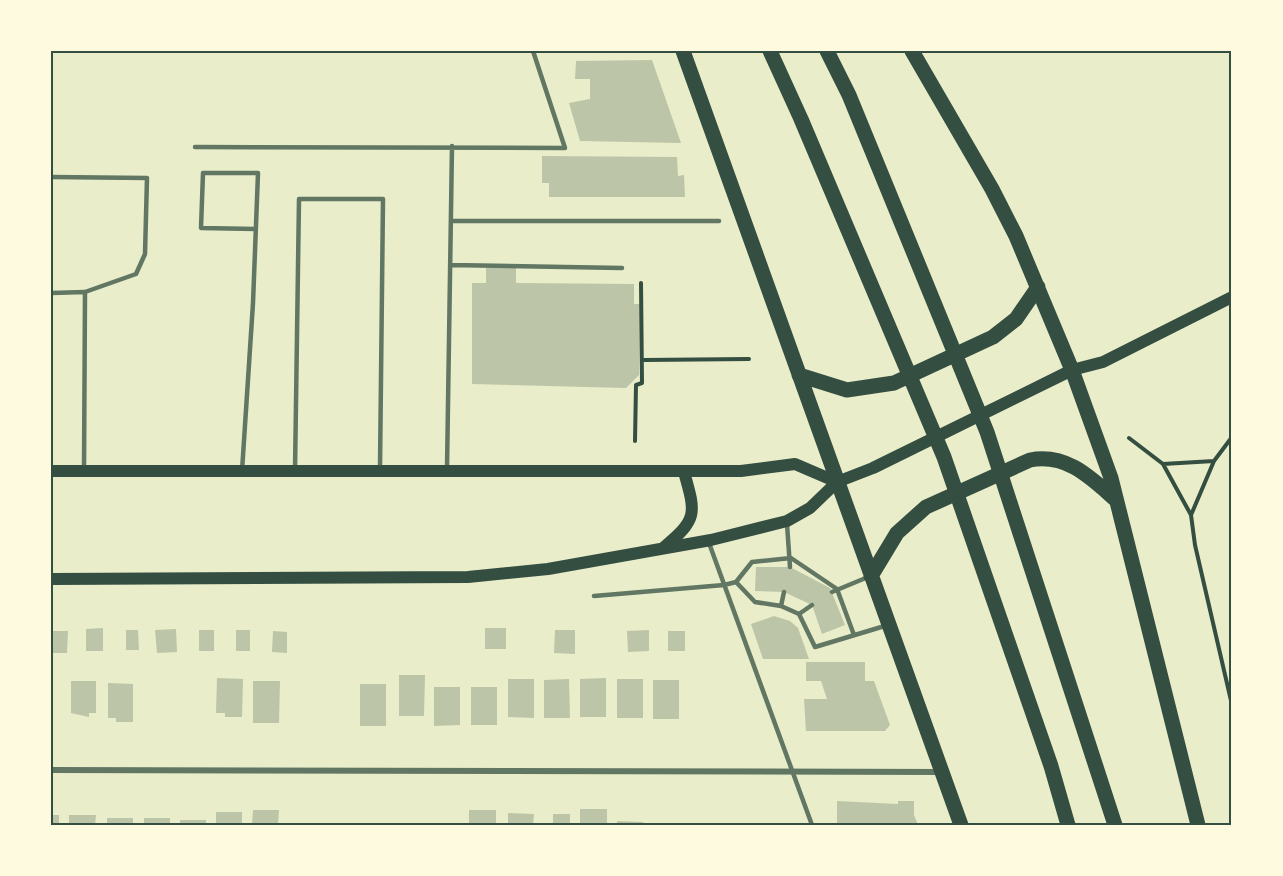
<svg xmlns="http://www.w3.org/2000/svg" width="1283" height="876" font-family="Raleway,sans-serif">
	<style>
		.building { fill: #bcc5a7 }
		.lines { fill: none; stroke-linecap: round; stroke-linejoin: round }
		.path { stroke: #344e41; stroke-width: 4 }
		.service { stroke: #617663; stroke-width: 4.5 }
		.minor { stroke: #617663; stroke-width: 6 }
		.secondary { stroke: #344e41; stroke-width: 12 }
		.primary { stroke: #344e41; stroke-width: 15 }
		.neatline { fill: none; stroke: #344e41; stroke-width: 2 }
	</style>
	<rect width="100%" height="100%" fill="#e9edc9"/>
	<path class="building" d="M652,60L681,143L580,141L569,103L590,99V79H575L576,61Z
		M542,156L677,157L678,176L684,175L685,197H549V183H542Z
		M486,268H516V283L634,284V304H640L639,375L626,388L472,384V283H486Z
		M756,567H790L830,588L845,625L822,634L812,605L784,592L755,591Z
		M774,616L790,621L798,628L809,659H763L751,624Z
		M103,628V651H86V629Z
		M485,628H506V649H485Z
		M176,629L177,652L157,653L155,630Z
		M126,630H138L139,650H126Z
		M199,630H214V651H199Z
		M236,630H250V651H236Z
		M555,630H575V654L554,653Z
		M649,630V651L628,652L627,631Z
		M51,631H68L67,653H51Z
		M273,631L287,632V653L272,652Z
		M668,631H685V651H668Z
		M806,662H865V681H874L890,725L885,731H806L804,699H827L821,681H806Z
		M399,675H425L424,716H399Z
		M217,678L243,679L242,717H225V713H216Z
		M606,678V717H580V679Z
		M508,679H534V718L508,717Z
		M569,679L570,718H544V680Z
		M617,679H643V718H617Z
		M653,680H679V719H653Z
		M71,681H96V713H89V717L71,713Z
		M253,681H280L279,723H253Z
		M108,683L133,684V722H116V718H108Z
		M360,684H386V726H360Z
		M434,687H460V725L434,726Z
		M471,687H497V725H471Z
		M837,801L898,804V801H914V815L918,825H837Z
		M580,809H607V825H580Z
		M253,810H279L278,825H252Z
		M469,810H496V825H469Z
		M216,812H242V825H216Z
		M508,813L534,814L533,825H508Z
		M553,814H570V825H553Z
		M51,815H59V825H51Z
		M69,815H96L95,825H69Z
		M107,818H133V825H107Z
		M144,818H170V825H144Z
		M180,820H206V825H180Z
		M617,821L643,822V825H617Z"/>
	<g class="lines">
		<path class="path" d="M644,360L749,359
			M1232,437L1214,461L1191,515L1195,545L1232,705
			M1129,438L1163,464L1214,461
			M635,441L636,385L642,383L641,283
			M1163,464L1191,515"/>
		<path class="service" d="M195,147L565,148L533,51
			M51,177L147,178L145,254L136,274L85,292L51,293
			M451,221H719
			M450,265L622,268
			M447,469L452,146
			M84,471L85,292
			M242,471L253,303L258,173H203L201,228L256,229
			M295,471L299,199H383L380,468
			M787,524L790,567
			M709,543L812,825
			M736,582L755,602L781,606L799,614L815,647L888,625
			M832,592L868,577
			M594,596L724,585L736,582L752,562L791,558L837,589L854,635
			M781,606L784,592
			M799,614L812,605"/>
		<path class="minor" d="M51,770L942,772"/>
		<path class="secondary" d="M51,471H741L795,464L837,482
			M663,548C698,519 696,514 684,472
			M51,579L468,577L548,569L711,540L787,521L810,508L837,482L873,468L1072,370L1103,362L1232,297"/>
		<path class="primary" d="M683,51L961,825
			M770,51L801,119L944,457L1051,766L1068,825
			M827,51L849,95L987,432L1115,825
			M912,51L992,189L1016,236L1072,370L1111,478L1198,825
			M799,375L847,390L894,383L993,337L1016,319L1038,287
			M871,576L897,533L926,507L1030,460C1067,453 1091,478 1116,500"/>
	</g>
	<rect width="1283" height="876" fill="none" stroke="#fefae0" stroke-width="105"/>
	<rect x="52" y="52" width="1178" height="772" class="neatline"/>
</svg>
